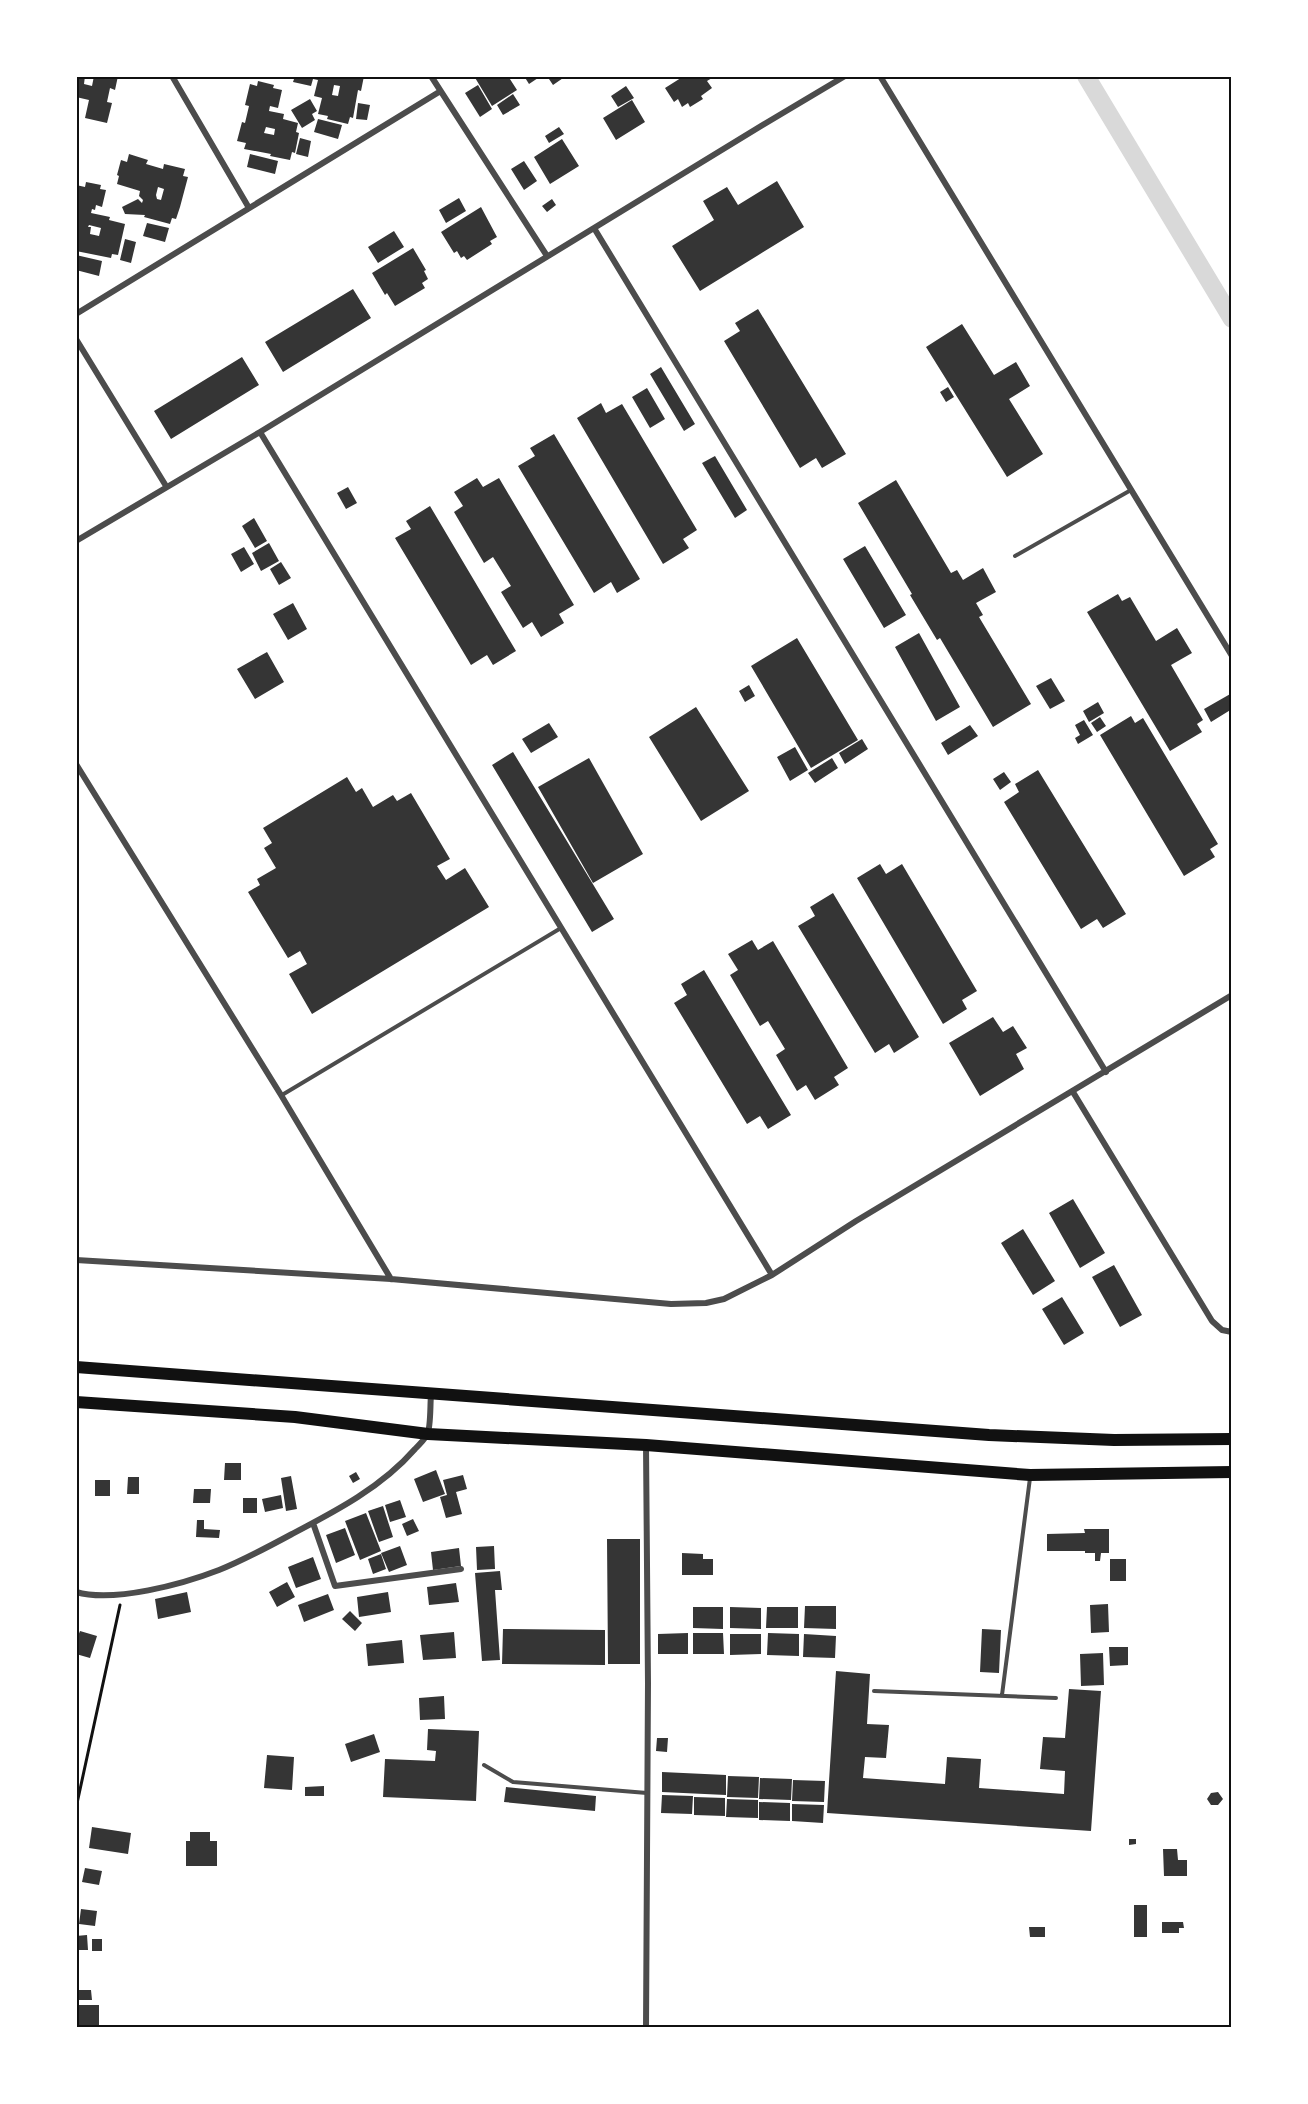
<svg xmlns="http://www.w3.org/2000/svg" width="1308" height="2104" font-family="Lato,sans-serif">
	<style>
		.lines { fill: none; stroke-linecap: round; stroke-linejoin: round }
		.canal { stroke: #d9d9d9; stroke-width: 18 }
		.building { fill: #353535; fill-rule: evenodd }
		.path { stroke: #111; stroke-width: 3 }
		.service { stroke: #4c4c4c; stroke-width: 4 }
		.minor { stroke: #4c4c4c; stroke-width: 6 }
		.secondary { stroke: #111; stroke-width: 12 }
		.neatline { fill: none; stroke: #111; stroke-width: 2 }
	</style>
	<rect width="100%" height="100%" fill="#fff"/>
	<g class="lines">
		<path class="canal" d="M1086,76L1232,319"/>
	</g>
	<path class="building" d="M76,76H85L84,84L92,86L94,76H118L115,90L110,88L107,102L112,103L107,123L85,118L89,100L76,97Z
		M295,76H364L361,91L358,90L353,118L350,117L348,124L327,119L328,116L318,114L322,98L314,96L318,80L313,79L311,86L293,82ZM334,85L340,86L338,96L332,95Z
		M474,76H508L517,90L492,106Z
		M524,76H541L529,84Z
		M547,76H566L553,85Z
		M684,76L712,78L707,81L712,88L701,96L703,99L690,107L688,103L682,107L678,99L674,102L665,88Z
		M258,81L274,85L273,88L282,90L278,108L270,106L269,111L284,114L283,119L298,123L296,132L299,133L295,153L292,152L290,160L270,156L271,154L244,149L246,143L237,141L242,122L245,123L249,106L245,105L250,84L257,86ZM266,127L275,129L274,135L264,133Z
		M478,85L492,109L480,117L465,93Z
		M626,86L634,98L618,107L611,96Z
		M513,94L520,105L503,115L497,105Z
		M310,99L317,111L312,114L315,120L302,128L291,110Z
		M632,100L645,122L616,140L603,118Z
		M358,103L370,105L367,120L356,119Z
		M318,119L342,125L338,139L314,132Z
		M559,127L564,134L549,143L545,136Z
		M300,138L311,141L308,157L296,154Z
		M562,139L579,166L550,184L534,157Z
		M129,154L148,160L146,164L163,169L164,164L185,169L183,176L188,177L180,207L176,219L172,218L170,224L144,217L145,215L125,214L122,207L138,199L142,203L143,200L139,196L140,191L117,184L119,176L117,175L121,160L127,162ZM158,187L164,189L161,200L157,199L156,195Z
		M250,154L278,161L275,174L247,167Z
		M524,161L537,181L524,190L511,169Z
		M777,181L804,227L700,291L672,246L714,220L703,201L727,187L738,205Z
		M86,182L101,185L100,189L106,190L102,207L96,205L95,210L92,209L91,213L110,217L109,220L125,224L118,255L112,254L111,258L76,251V185L85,187ZM89,225L101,228L99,236L90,234L91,227H88Z
		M459,198L466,211L446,223L439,210Z
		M552,199L556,205L547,212L542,206Z
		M481,207L497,237L490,241L492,244L467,260L464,256L461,258L457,251L454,253L441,232Z
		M147,223L169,228L165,242L143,236Z
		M394,231L404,247L378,263L368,247Z
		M125,239L136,242L131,263L120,260Z
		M413,248L426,270L424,271L428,279L422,283L425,288L395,306L387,293L385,295L372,273Z
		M76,255L102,261L99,276L76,270Z
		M353,289L371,318L283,372L265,342Z
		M758,309L846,454L822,468L816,458L800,468L724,341L740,331L735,323Z
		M962,324L994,375L1016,362L1030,386L1009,399L1043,454L1007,477L926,347Z
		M242,357L259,385L171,439L154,411Z
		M661,367L695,424L684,431L650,374Z
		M948,387L954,397L946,402L940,392Z
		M647,388L665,419L650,428L632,397Z
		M601,403L606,413L622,404L697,530L683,539L689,548L663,564L577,418Z
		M554,434L640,579L617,593L611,582L594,593L518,466L535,456L530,448Z
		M715,456L747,510L735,518L702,463Z
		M477,478L483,487L499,478L574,605L559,614L564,623L541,637L532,622L523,628L501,592L511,586L493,557L484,563L454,512L463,506L454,492Z
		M896,480L951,573L957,570L963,580L983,568L996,592L976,603L983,615L979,617L1031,704L993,727L940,638L937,640L910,595L912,594L858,503Z
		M348,487L357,503L346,509L337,493Z
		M430,506L516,651L493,665L487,655L471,665L395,538L411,529L406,521Z
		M254,518L267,541L255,548L242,526Z
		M269,543L279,561L261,571L252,553Z
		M865,546L906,615L884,628L843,559Z
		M244,547L254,564L241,572L231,554Z
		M281,562L291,578L279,585L270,569Z
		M1118,594L1122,601L1130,597L1156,641L1177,628L1192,653L1171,665L1203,720L1197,724L1202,732L1170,751L1087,612Z
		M293,603L307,629L288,640L273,614Z
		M919,633L960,707L936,721L895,647Z
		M797,638L858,740L811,768L751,666Z
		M267,652L284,682L255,699L237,669Z
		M1051,678L1065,701L1050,709L1036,686Z
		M749,685L755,696L745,702L739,691Z
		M1232,693V709L1211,722L1204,709Z
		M1098,702L1104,713L1089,722L1083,711Z
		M696,707L749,791L701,821L649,737Z
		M1131,716L1135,723L1143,718L1218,844L1210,849L1215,857L1184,876L1100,735Z
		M1100,717L1106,726L1097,732L1091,723Z
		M1084,720L1093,735L1078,744L1075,738L1080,735L1075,725Z
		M549,723L558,737L531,753L522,739Z
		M970,725L978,736L948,755L941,743Z
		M862,739L868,749L845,764L839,753Z
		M795,747L808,770L790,781L777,757Z
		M513,752L614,919L592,932L492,765Z
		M589,758L643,854L593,883L538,787Z
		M832,758L838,768L815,783L808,773Z
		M1038,770L1126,914L1103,928L1097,919L1081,929L1004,802L1019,792L1015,784Z
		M1004,772L1011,782L1000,790L993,779Z
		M347,777L356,792L362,788L373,807L393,795L397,801L411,793L450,859L437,866L446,880L465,868L489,907L312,1014L289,974L307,964L300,951L288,958L248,892L260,885L257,879L276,868L264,848L272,843L263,828Z
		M880,864L886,874L902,864L977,991L962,1000L967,1009L943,1024L857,878Z
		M833,893L919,1037L894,1053L889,1044L875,1053L798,926L815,916L810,907Z
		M752,940L758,950L773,941L848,1068L834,1077L839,1085L815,1100L806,1085L797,1091L776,1055L785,1049L768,1021L760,1026L730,975L738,970L728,954Z
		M704,970L791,1115L768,1129L760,1116L747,1124L674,1003L687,995L681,984Z
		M993,1017L1003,1032L1013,1026L1027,1048L1016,1054L1024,1069L980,1096L949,1043Z
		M1073,1199L1105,1253L1080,1268L1049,1213Z
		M1023,1229L1055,1281L1033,1295L1001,1243Z
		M1114,1265L1142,1315L1120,1327L1092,1277Z
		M1062,1297L1084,1333L1064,1345L1042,1309Z
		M225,1463H241V1480H224Z
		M436,1470L445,1494L423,1502L414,1479Z
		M356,1472L360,1479L353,1483L349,1476Z
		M463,1475L467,1489L456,1492L462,1514L446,1518L440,1497L447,1495L443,1480Z
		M291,1476L297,1509L286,1511L281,1478Z
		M128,1477H139V1494H127Z
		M95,1480H110V1496H95Z
		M194,1489H211L210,1503H193Z
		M281,1495L283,1508L265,1512L262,1499Z
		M243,1498H257V1513H243Z
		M400,1500L406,1517L390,1522L385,1505Z
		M383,1506L393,1537L379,1542L368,1511Z
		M366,1513L381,1551L360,1560L345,1521Z
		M413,1519L419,1531L407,1536L402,1524Z
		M197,1520H204V1529L220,1530L219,1538L196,1537Z
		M345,1528L355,1555L336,1563L326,1535Z
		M1084,1529H1109V1553H1101L1100,1561H1095V1553H1085V1551H1047V1534L1085,1533Z
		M607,1539H640V1664H608Z
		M400,1546L407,1565L389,1572L381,1553Z
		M494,1546L495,1569L477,1570L476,1547Z
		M459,1548L461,1566L433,1570L431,1552Z
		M682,1553L703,1554V1559H713V1575H682Z
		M381,1554L386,1569L373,1574L368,1559Z
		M313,1557L321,1579L296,1588L288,1567Z
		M1110,1559H1126V1581H1110Z
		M500,1571L502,1590H495L500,1660L482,1661L475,1573Z
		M287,1582L295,1597L277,1607L269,1592Z
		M456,1583L459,1602L429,1605L427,1587Z
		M187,1592L191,1612L158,1619L155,1599Z
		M388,1592L391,1612L359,1617L357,1597Z
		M328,1594L334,1610L304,1622L298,1605Z
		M1108,1604L1109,1632L1091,1633L1090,1605Z
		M805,1606H836V1629L804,1628Z
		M693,1607H723V1629L693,1628Z
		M730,1607L761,1608V1629L730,1628Z
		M767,1607H798V1628H766Z
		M350,1611L362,1623L355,1631L342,1619Z
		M503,1629L605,1630V1665L502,1664Z
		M982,1629L1001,1630L999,1673L980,1672Z
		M80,1631L97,1636L90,1658L76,1654V1641Z
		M454,1632L456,1658L423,1660L420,1635Z
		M688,1633V1654H658V1634Z
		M693,1633H723L724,1654H693Z
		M768,1633L799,1634V1656L767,1655Z
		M730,1634H761V1654L730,1655Z
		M804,1634L836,1636L835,1658L803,1657Z
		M402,1640L404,1663L368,1666L366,1644Z
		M1109,1647H1128V1665L1110,1666Z
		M1103,1653L1104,1685L1081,1686L1080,1654Z
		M836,1671L870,1674L867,1724L889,1725L886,1758L865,1757L863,1778L945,1784L947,1757L981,1759L979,1788L1064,1794L1065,1771L1040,1769L1043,1737L1065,1738L1069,1689L1101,1691L1091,1831L827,1813Z
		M444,1696L445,1719L420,1720L419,1698Z
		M428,1729L479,1731L476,1801L383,1797L385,1759L435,1761L436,1751L427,1750Z
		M374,1734L380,1752L351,1762L345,1744Z
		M657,1738H668L667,1752L656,1751Z
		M267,1755L294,1757L292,1790L264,1788Z
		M662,1772L726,1775V1795L662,1792Z
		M728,1776L759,1777L758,1798L727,1797Z
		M760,1778L792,1779L791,1800L759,1799Z
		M793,1780L825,1781L824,1802L792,1801Z
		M324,1786V1796H305V1787Z
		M506,1787L596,1796L595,1811L504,1802Z
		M1218,1792L1223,1799L1218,1805H1211L1207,1799L1211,1793Z
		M662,1795L693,1796L692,1814L661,1813Z
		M694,1797L725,1798V1816L694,1815Z
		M727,1799L758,1800V1818L726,1817Z
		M759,1802L790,1803V1821L759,1820Z
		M792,1804L824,1805L823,1823L792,1821Z
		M92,1827L131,1833L128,1854L89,1848Z
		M190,1832H210V1841H217V1866H186V1841H190Z
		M1129,1839H1136V1844L1129,1845Z
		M1163,1849H1177L1178,1860H1187V1876H1164Z
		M85,1868L102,1871L99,1885L82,1882Z
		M1134,1905H1147V1937H1134Z
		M81,1909L97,1911L95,1926L79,1924Z
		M1162,1922H1183L1184,1928H1179V1933H1162Z
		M1029,1927H1045V1937H1030Z
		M87,1935L88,1950H76V1936Z
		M92,1939H102V1951H92Z
		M76,1990H91L92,2000H76Z
		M76,2005H99V2027H76Z"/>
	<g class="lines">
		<path class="path" d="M76,1808L120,1605"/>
		<path class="service" d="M1015,556L1131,490
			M282,1095L561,928
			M874,1691L1056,1698
			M1002,1695L1030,1478
			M484,1765L513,1782L647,1793"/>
		<path class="minor" d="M172,76L249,208
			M431,76L547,256
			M880,76L1232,656
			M594,228L1106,1072
			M76,314L439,92
			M76,339L166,486
			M260,432L772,1275
			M76,541L260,432L761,126L845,76
			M76,764L281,1095L391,1279
			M1073,1092L1212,1321L1222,1330L1232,1332
			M76,1260L391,1279L671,1304L706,1303L724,1299L772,1275L856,1221L1232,995
			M313,1523L335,1586L461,1569
			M76,1592C114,1603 183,1584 219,1570C244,1560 268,1547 292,1534C336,1511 382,1487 415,1449C419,1445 424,1440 427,1435C431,1428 430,1405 431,1395
			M646,2028L648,1683L646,1445"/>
		<path class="secondary" d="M76,1367L989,1435L1114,1440L1232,1439
			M76,1402L295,1417L428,1434L646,1445L1030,1475L1232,1472"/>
	</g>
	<rect width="1308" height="2104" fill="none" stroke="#ffffff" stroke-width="156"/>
	<rect x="78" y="78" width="1152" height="1948" class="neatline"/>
</svg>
